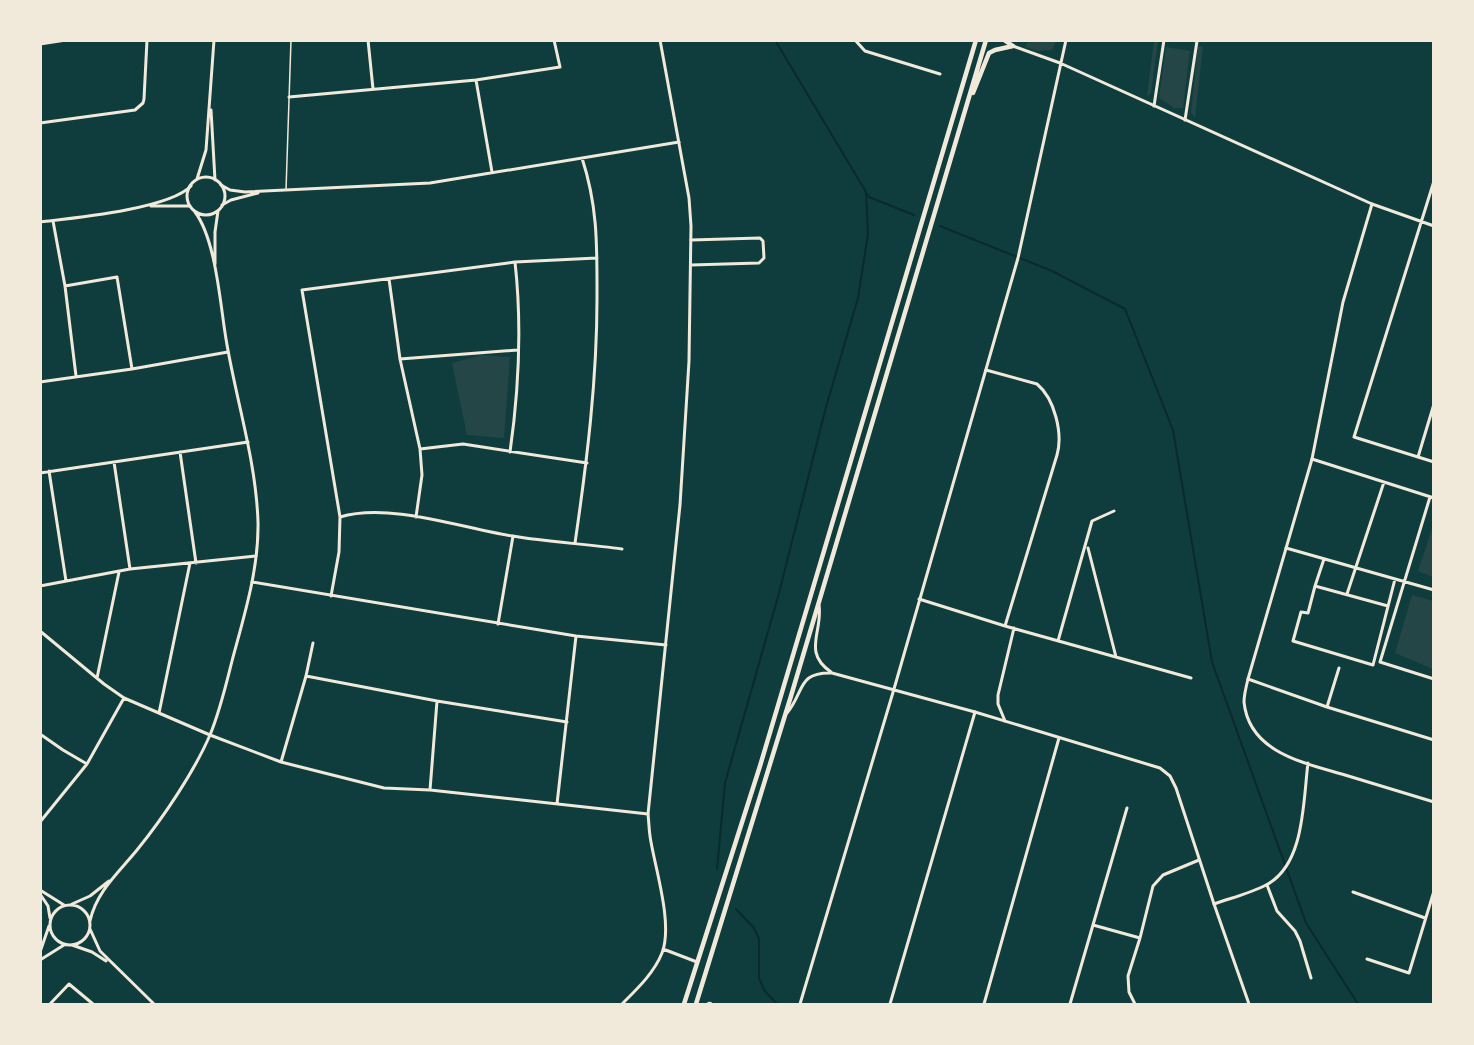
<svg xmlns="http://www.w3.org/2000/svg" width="1474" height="1045" font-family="'Varela Round',sans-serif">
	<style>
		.green { fill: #244646 }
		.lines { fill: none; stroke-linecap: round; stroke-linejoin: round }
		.stream { stroke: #0a2a2b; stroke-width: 2 }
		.service { stroke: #f1e9da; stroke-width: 1.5 }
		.minor { stroke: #f1e9da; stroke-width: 3 }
		.tertiary { stroke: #f1e9da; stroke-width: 3 }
		.primary { stroke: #f1e9da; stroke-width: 4.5 }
	</style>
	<rect width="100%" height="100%" fill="#0f3d3e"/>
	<path class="green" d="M1028,41V40L1056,41L1052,50L1037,51L1025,47Z
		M1154,41H1158L1151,93L1147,96Z
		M1198,46L1203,47L1195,118L1191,112Z
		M1166,47L1190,51L1183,108H1174L1159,98Z
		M482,355L510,357L504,438L467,435L452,363Z
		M1433,526V577L1418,571Z
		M1412,595L1433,601V669L1395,653Z"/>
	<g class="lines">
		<path class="stream" d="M775,40L869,197L914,215
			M940,226L1052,271L1125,309L1173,430L1212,662L1306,923L1358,1004
			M717,869L725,783L779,593L826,407L858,298L868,234L866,192
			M736,909L754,928L759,939V978L764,990L777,1004"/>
		<path class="service" d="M286,190L291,40"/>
		<path class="minor" d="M368,40L373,89
			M855,40L865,51L940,74
			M40,44L66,40
			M476,80L492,172
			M289,97L476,80L560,67L554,40
			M1154,106L1164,40
			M1185,120L1197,41L1190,40
			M40,123L135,110L143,103L144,99L147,40
			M1434,181L1354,437L1434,462
			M221,185L230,190L245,192L430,183L679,142
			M1372,204L1434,226
			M222,205L231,200L258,193
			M151,206H190
			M53,221L65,286L76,376
			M40,222C74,218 169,209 191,186
			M691,265L759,263L764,258L763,241L760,238L691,240
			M389,279L400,359L420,449L422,475L416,517
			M65,286L117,277L132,369
			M400,359L518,350
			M986,370L1037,384C1055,399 1063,434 1057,455L1005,626
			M40,382L132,369L228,352
			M420,449L463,444L587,463
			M180,452L196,563
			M510,452C519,389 522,325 515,262
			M1418,457L1434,404
			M1312,459L1434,498
			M114,462L130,569
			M49,471L66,581
			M40,473L248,442
			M1430,497L1380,662L1434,679
			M340,517C389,502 462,528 512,536C548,542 586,544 622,549
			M575,543C587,461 597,380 597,298C597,247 598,207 582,158
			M1088,548L1116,657
			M1286,548L1434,590
			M1324,559L1315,586L1388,606
			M252,582L576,636L666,645
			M40,586L130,569L256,556
			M1315,586L1308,613L1301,612L1293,641L1373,665L1395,579
			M1347,594L1384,482
			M331,596L339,552L340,517L302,290L515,262L597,258
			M919,599L1005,626L1191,678
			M498,624L513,536
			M40,631L104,684L124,698L210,735L281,762L384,788L430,790L648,814
			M1058,641L1092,521L1114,511
			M306,676L437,701L567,722
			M97,678L119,572
			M1248,679L1327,707L1434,740
			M1327,707L1339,668
			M159,713L190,563
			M1005,721L998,704V695L1014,628
			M40,734L63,750L87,764
			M281,762L306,676L313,643
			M430,790L437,701
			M557,804L576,636
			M40,822L87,764L124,698
			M1267,885L1277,911L1295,931L1300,941L1311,978
			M40,890L64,905
			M1353,892L1425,918
			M40,894L48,906L50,918
			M1214,904L1249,1004
			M1093,925L1140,938
			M1367,959L1409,973L1434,891
			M50,1004L69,984L93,1004
			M890,1004L975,712
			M984,1004L1059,738
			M1070,1004L1127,808
			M1135,1004L1129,992L1128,976L1140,938L1153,886L1163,875L1199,860"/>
		<path class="tertiary" d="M1013,46L1060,63L1372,204L1343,302L1312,459L1248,679C1246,687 1244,695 1244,702C1249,753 1305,763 1345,775C1375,784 1404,793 1434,802
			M211,110L215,180
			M187 196a19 19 0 1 1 38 0a19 19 0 1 1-38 0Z
			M197,179L206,150L214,40
			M215,264V232L218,211
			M819,605C823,632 802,652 831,672
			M787,713C805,691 797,672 832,673L975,712L1160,768L1170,776L1176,788L1214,904C1231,898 1251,893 1266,885C1305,865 1303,801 1308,763
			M72,904L90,896L109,881
			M50 925a20 20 0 1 1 40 0a20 20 0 1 1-40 0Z
			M90,921C96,892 119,872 137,850C163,818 194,772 210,735C220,711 226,685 232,661C244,616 259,569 258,522C256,460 236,400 226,339C220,303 216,240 195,212
			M90,929L100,951L154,1004
			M72,945L92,952L106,961
			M663,949L697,962
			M40,952L49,926
			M40,960L64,945
			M622,1004C637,989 654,973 662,953C673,925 656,871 651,842C649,833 649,823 648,814L680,505L689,361L691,226L689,198L660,40
			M800,1004L894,689L1018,258L1066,40"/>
		<path class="primary" d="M1004,40L1013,46
			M973,93L989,53L995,50L1013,46
			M684,1004L760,766L976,40
			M696,1004L791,696L986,40
			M709,1004H710"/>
	</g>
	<rect width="1474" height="1045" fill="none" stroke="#f1e9da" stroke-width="84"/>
</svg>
